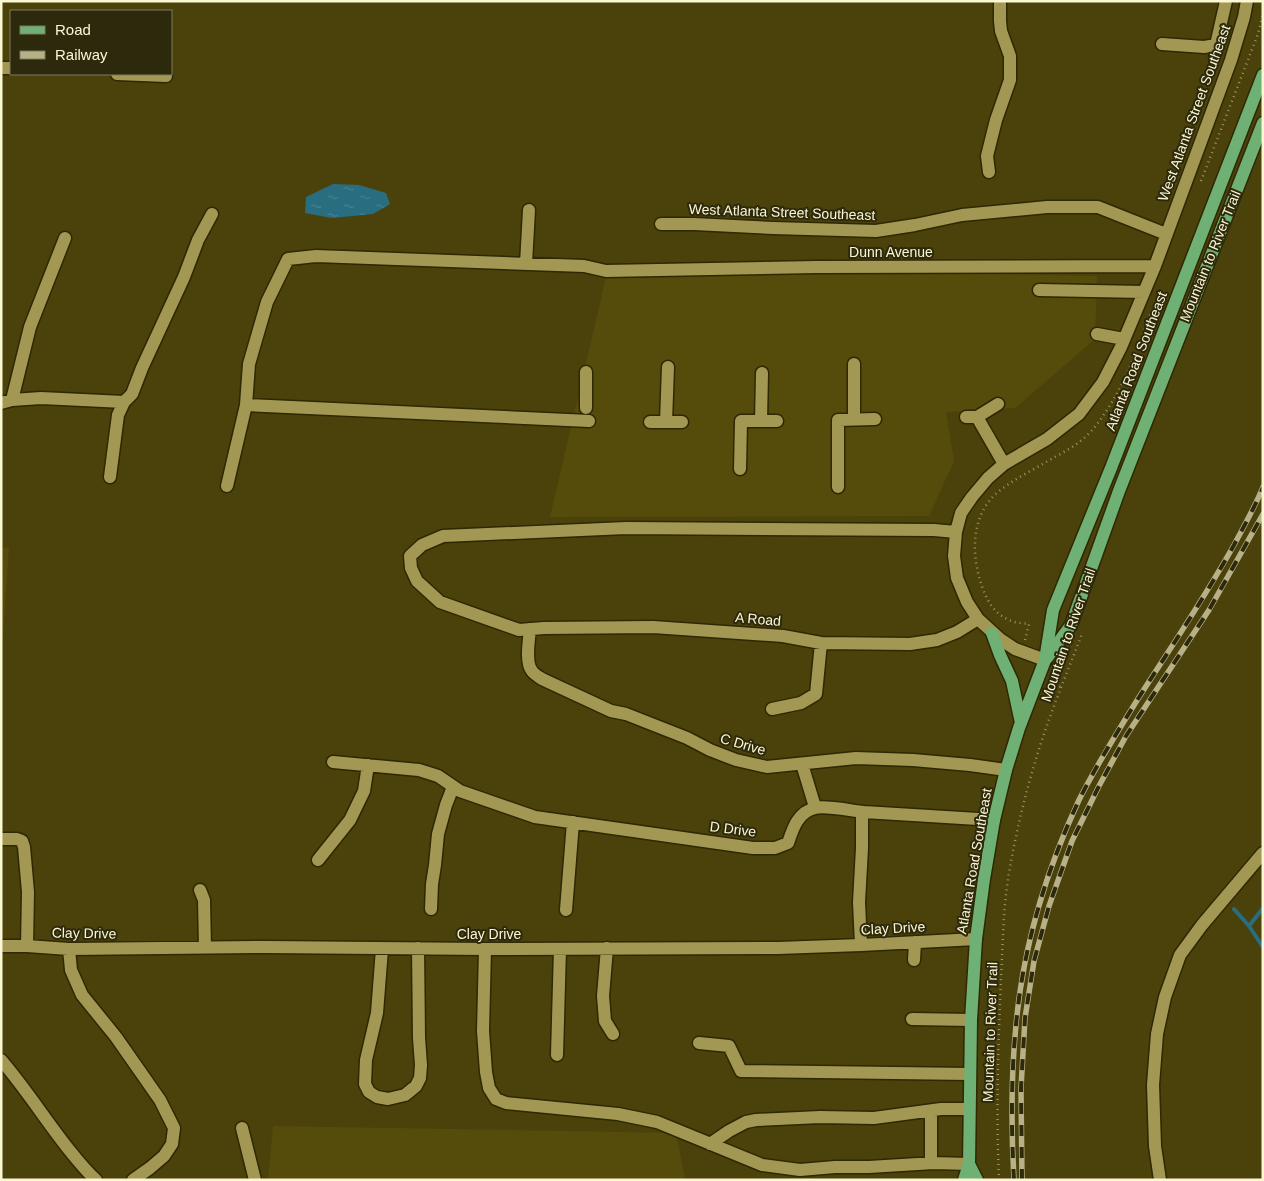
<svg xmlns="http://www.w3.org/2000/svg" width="1264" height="1181" font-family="Helvetica,sans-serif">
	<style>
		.built { fill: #554b0b }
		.water { fill: url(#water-ripples) }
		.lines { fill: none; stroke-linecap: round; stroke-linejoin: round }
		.stream { stroke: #286d80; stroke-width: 4 }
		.minor-casing { stroke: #2e2803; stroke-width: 15 }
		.major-casing { stroke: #2e2803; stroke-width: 15 }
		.path { stroke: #9b9466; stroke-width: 2.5; stroke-dasharray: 1 4; stroke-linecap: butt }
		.minor { stroke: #a39754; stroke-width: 12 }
		.major { stroke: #6fb074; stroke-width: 12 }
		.rail-casing { stroke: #b8b187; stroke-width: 5.5 }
		.rail { stroke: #2d290c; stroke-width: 4; stroke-dasharray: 11; stroke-linecap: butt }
		.labels { text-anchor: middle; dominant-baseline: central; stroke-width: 4; stroke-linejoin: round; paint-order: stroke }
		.street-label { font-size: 14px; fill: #fbf6d3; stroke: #2d290c }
	</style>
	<defs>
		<pattern id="water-ripples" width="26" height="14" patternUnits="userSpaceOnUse" patternTransform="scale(1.25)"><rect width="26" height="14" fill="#286d80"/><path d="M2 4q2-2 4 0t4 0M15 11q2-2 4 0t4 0" fill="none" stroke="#488291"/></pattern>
	</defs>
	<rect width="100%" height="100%" fill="#4b420b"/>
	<path class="built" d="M893,272L1097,276L1095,339L1015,408L946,412L954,461L929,516L550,517L606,277Z
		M1,548H9L1,664Z
		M273,1126L676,1133L685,1180H268Z"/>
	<path class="water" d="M333,184L359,185L386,193L390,204L373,214L332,218L305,213L306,197Z"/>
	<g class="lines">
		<path class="stream" d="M1234,909L1249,926L1263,947
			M1249,926L1263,908"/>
		<g class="minor-casing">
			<path id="minor" d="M1162,44L1204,47L1216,45L1226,1
				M1,68H11
				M117,74L166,76
				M989,172L987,156L996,120L1010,80V56L1001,31L1000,21V1
				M661,224H694L773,228L876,231L915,225L962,215L1047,207H1098L1166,234
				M526,264L529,210
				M1039,290L1144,292
				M1097,334L1124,339
				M854,364V419
				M586,372V408
				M12,400L30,327L65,238
				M1,403L12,400L41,398L124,402
				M246,405L589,421
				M966,417H977L1004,464
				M977,417L998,404
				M761,421L762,373
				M650,422H682
				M666,422L668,367
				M740,469L741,421H777
				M110,477L118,415L124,402L132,394L142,368L184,277L198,240L212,214
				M227,486L246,405L249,364L267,302L288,259L316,256L584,266L606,271L816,267L1155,266
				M838,487V420L875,419
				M956,532L934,530L626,528L443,536L422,545L410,556L411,568L417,581L440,602L519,630L544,628L653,627L783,636L821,643L910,644L937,640L957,632L978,619
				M530,629C529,640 525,663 532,671C534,674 539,677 542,679L611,711L626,714L687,738L710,750L736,760L767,767L856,758L913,760L970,765L1006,770
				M1045,660L1015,649L1000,639L978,619L967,602L957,578L954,556L956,532L961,513L972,497L988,478L1004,464L1047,439L1079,414L1103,382L1121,347L1155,266L1231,60L1244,17L1247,1
				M772,709L801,703L816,694L821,643
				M333,762L419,770L438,776L460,791L535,817L753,848H775L788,843C793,828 798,812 815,808C825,805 852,811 864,812C908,815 951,817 994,820
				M802,764L815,807
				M1,839H17L22,841L24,847L28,892L27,946
				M318,860L350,820L364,791L368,765
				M200,890L204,900L205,948
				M431,909L432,884L435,865L438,834L446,805L453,787
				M566,910L573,822
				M861,945L859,902L862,848V812
				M1,946H27L69,949L266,947L485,949L778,948L861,945L976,939
				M607,948L603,996L605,1021L613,1034
				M69,949L71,970L82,995L116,1037L160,1100L174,1128L172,1144L164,1156L150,1168L133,1180
				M382,949L377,1013L366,1060L365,1084L369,1092L377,1097L388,1099L405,1095L416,1086L420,1078L421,1065L419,1038L418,948
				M485,949L483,1031L486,1072L489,1088L496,1099L506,1103L618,1114L657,1122L762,1165L800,1170L835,1167H869L934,1163L969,1164
				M914,960L915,942
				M912,1019L971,1020
				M699,1043L729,1046L741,1071L970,1074
				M557,1055L560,949
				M1,1060C26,1089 46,1121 70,1151C78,1161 86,1171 96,1180
				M931,1111V1163
				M242,1128L255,1180
				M710,1144L729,1131L746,1122L756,1120L820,1117L874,1118L941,1109H969
				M1160,1180L1155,1146L1153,1085L1157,1034L1165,997L1180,955L1202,925L1263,853"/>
		</g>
		<g class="major-casing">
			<path id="major" d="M992,633L1000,655L1012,681L1021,723
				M1047,658L1071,625L1119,491L1263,123
				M969,1164L977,1180
				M964,1180L969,1164L971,1020L976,939L984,879L994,820L1006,770L1019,728L1045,660L1053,610L1111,468L1263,75"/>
		</g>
		<path class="path" d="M1201,181L1258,34L1263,14
			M1025,640L1029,624C1022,623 1014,623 1007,619C992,612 984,595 980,580C971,550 972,514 998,492C1015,478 1035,469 1053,458C1068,450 1082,442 1093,429C1122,394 1136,352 1152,310
			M1050,683L1061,687
			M999,1180C996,1113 998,1046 1001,979C1003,943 1003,908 1009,873C1015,838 1023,803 1033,769C1046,723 1065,678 1082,634"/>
		<use href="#minor" class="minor"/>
		<use href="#major" class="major"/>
		<g class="rail-casing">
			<path id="rail" d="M1014,1180C1011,1128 1011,1076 1016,1025C1023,947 1046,871 1079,800C1096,766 1116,734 1136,702C1169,650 1204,599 1234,545C1244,526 1255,507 1263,487
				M1022,1180L1021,1088L1025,1018L1034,961L1049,906L1072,841L1099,786L1126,736L1209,610L1263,514"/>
		</g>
		<use href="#rail" class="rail"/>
	</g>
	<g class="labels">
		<g class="street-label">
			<text transform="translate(1194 113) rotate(-70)">West Atlanta Street Southeast</text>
			<text transform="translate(782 212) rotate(2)">West Atlanta Street Southeast</text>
			<text x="891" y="252">Dunn Avenue</text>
			<text transform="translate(1210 256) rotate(-68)">Mountain to River Trail</text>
			<text transform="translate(1136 361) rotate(-69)">Atlanta Road Southeast</text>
			<text transform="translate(758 619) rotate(5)">A Road</text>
			<text transform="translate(1068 635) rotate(-71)">Mountain to River Trail</text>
			<text transform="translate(743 744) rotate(16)">C Drive</text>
			<text transform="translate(733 829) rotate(7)">D Drive</text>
			<text transform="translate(974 861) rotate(-80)">Atlanta Road Southeast</text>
			<text transform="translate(893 928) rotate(-3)">Clay Drive</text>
			<text transform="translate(84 933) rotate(1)">Clay Drive</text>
			<text x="489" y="934">Clay Drive</text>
			<text transform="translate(990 1032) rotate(-88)">Mountain to River Trail</text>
		</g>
	</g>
	<rect width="1264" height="1181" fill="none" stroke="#fbf6d3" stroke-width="5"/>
	<rect x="10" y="10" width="162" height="65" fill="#2d290c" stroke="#7f7b5c"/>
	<rect x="20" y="26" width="25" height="8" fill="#6fb074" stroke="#7f7b5c"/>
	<text x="55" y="35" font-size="15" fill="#fbf6d3">Road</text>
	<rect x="20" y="51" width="25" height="8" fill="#b8b187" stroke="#7f7b5c"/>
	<text x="55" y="60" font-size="15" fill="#fbf6d3">Railway</text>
</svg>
